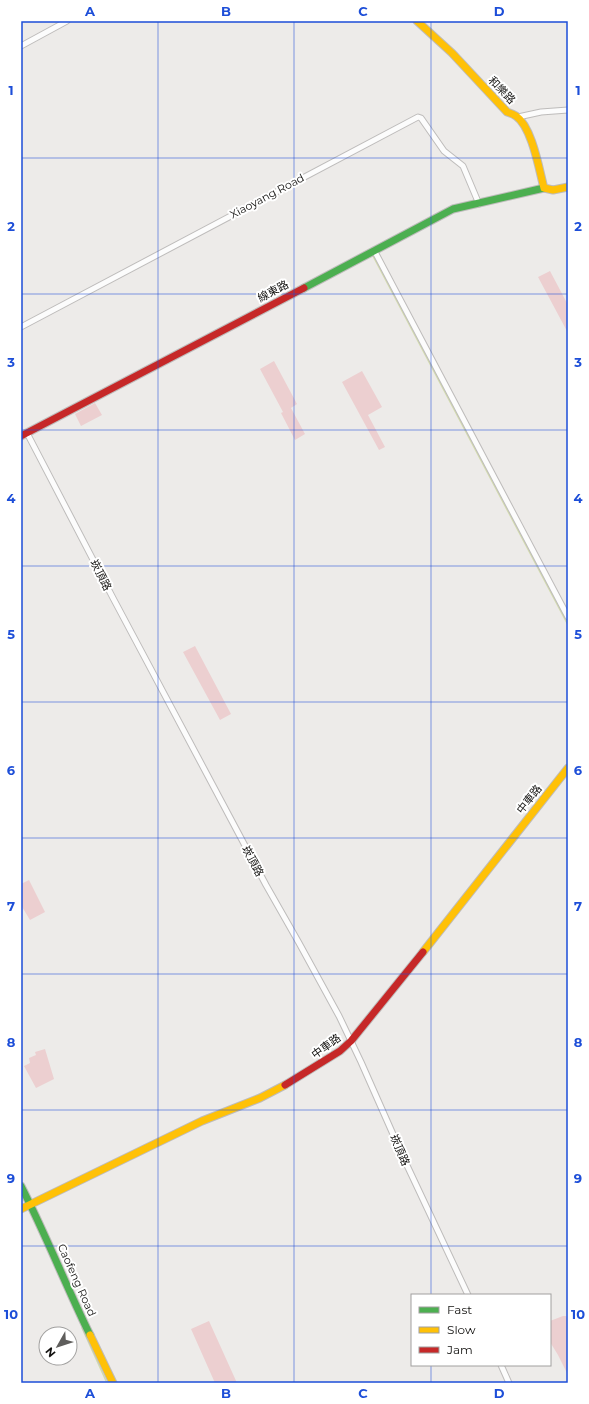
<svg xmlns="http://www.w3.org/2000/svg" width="589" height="1404" font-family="Montserrat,'Noto Sans TC',sans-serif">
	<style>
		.green { fill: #eccfd0 }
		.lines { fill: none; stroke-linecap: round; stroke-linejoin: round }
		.stream { stroke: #d3dbae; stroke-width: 1.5 }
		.street-casing { stroke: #bebcbb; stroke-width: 7 }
		.fast-casing { stroke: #bebcbb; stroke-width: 9 }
		.slow-casing { stroke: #bebcbb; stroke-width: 9 }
		.jam-casing { stroke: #bebcbb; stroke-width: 9 }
		.street { stroke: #fcfcfc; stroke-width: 5 }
		.fast { stroke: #4caf50; stroke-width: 7 }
		.slow { stroke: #ffc107; stroke-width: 7 }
		.jam { stroke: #c62828; stroke-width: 7 }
		.grid { fill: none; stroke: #1d4ed8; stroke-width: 1; stroke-opacity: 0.55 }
		.labels { text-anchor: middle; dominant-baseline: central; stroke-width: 4; stroke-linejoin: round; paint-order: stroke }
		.street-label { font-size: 11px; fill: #131210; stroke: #fff }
		.neatline { fill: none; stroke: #1d4ed8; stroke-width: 1.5 }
		.grid-label { font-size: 13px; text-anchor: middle; font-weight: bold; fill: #1d4ed8 }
	</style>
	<rect width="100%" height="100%" fill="#edebe9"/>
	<path class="green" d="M550,271L568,305V333L538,277Z
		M274,361L297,404L291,408L305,434L295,440L281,413L283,412L260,369Z
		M362,371L382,407L368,415L385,447L379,450L342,382Z
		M95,403L102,415L81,426L75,414Z
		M195,646L231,714L220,720L183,652Z
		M29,880L45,912L30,920L21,905V884Z
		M45,1049L54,1079L36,1088L24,1066L30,1063L29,1058L36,1055L35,1052Z
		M563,1316H566L568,1320V1375L558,1355L550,1342V1321Z
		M209,1321L237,1383H215L191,1329Z"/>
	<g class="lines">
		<path class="stream" d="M373,256L568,625
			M29,1209L63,1284
			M82,1328L107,1383"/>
		<g class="street-casing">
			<path id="street" d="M21,46L67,21
				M518,117L541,112L568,110
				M374,250L568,617
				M21,327L418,117L421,118L444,151L463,166L479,204
				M27,433L113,598L266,885L299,943L339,1016L361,1062L404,1159L468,1295
				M501,1365L509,1383"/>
		</g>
		<g class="fast-casing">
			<path id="fast" d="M304,288L453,209L544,188
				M21,1186C46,1235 66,1286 90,1335"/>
		</g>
		<g class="slow-casing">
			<path id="slow" d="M417,21L452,53L507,112C510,113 513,114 516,116C532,127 539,169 544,188
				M544,188L553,190L568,187
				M423,952L568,768
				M21,1209L202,1121L260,1098L285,1085
				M90,1335L113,1383"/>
		</g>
		<g class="jam-casing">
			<path id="jam" d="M21,436L304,288
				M285,1085L340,1051L351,1041L423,952"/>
		</g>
		<use href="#street" class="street"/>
		<use href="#fast" class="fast"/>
		<use href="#slow" class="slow"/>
		<use href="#jam" class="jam"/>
	</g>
	<path class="grid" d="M158,21V1383M294,21V1383M431,21V1295M21,158H568M21,294H568M21,430H568M21,566H568M21,702H568M21,838H568M21,974H568M21,1110H568M21,1246H568M431,1365V1383"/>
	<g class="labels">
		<g class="street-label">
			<text transform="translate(502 90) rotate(46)">和樂路</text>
			<text transform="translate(267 196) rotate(-28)">Xiaoyang Road</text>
			<text transform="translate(273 291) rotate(-28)">線東路</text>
			<text transform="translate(101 575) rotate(63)">崁頂路</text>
			<text transform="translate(529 799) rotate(-52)">中車路</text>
			<text transform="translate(253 861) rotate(62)">崁頂路</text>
			<text transform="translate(326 1046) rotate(-36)">中車路</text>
			<text transform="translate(400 1150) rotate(66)">崁頂路</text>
			<text transform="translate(77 1280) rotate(66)">Caofeng Road</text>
		</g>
	</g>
	<rect width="589" height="1404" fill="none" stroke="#ffffff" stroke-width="44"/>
	<rect x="411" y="1294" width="140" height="72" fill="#ffffff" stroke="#a1a09f"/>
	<rect x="419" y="1307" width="20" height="6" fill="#4caf50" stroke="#a1a09f"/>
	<text x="447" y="1314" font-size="12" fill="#131210">Fast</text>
	<rect x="419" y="1327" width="20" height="6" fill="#ffc107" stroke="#a1a09f"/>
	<text x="447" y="1334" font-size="12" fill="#131210">Slow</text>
	<rect x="419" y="1347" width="20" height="6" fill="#c62828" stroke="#a1a09f"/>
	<text x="447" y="1354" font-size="12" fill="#131210">Jam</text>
	<g transform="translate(58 1346) rotate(231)"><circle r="19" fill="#ffffff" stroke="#a1a09f"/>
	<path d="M0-3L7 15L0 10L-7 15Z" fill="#5f5e5c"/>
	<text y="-6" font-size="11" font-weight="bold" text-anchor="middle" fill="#131210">N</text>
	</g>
	<rect x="22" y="22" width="545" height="1360" class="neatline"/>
	<g class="grid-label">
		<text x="90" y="16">A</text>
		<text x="226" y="16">B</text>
		<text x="363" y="16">C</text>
		<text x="499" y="16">D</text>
		<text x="11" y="95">1</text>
		<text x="578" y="95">1</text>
		<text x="11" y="231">2</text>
		<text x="578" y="231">2</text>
		<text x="11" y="367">3</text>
		<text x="578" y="367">3</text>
		<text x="11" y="503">4</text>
		<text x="578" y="503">4</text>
		<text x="11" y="639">5</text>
		<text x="578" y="639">5</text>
		<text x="11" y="775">6</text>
		<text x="578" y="775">6</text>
		<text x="11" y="911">7</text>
		<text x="578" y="911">7</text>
		<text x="11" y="1047">8</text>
		<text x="578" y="1047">8</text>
		<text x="11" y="1183">9</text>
		<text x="578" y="1183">9</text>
		<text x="11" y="1319">10</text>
		<text x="578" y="1319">10</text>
		<text x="90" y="1398">A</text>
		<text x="226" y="1398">B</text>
		<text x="363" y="1398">C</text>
		<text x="499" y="1398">D</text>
	</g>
</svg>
